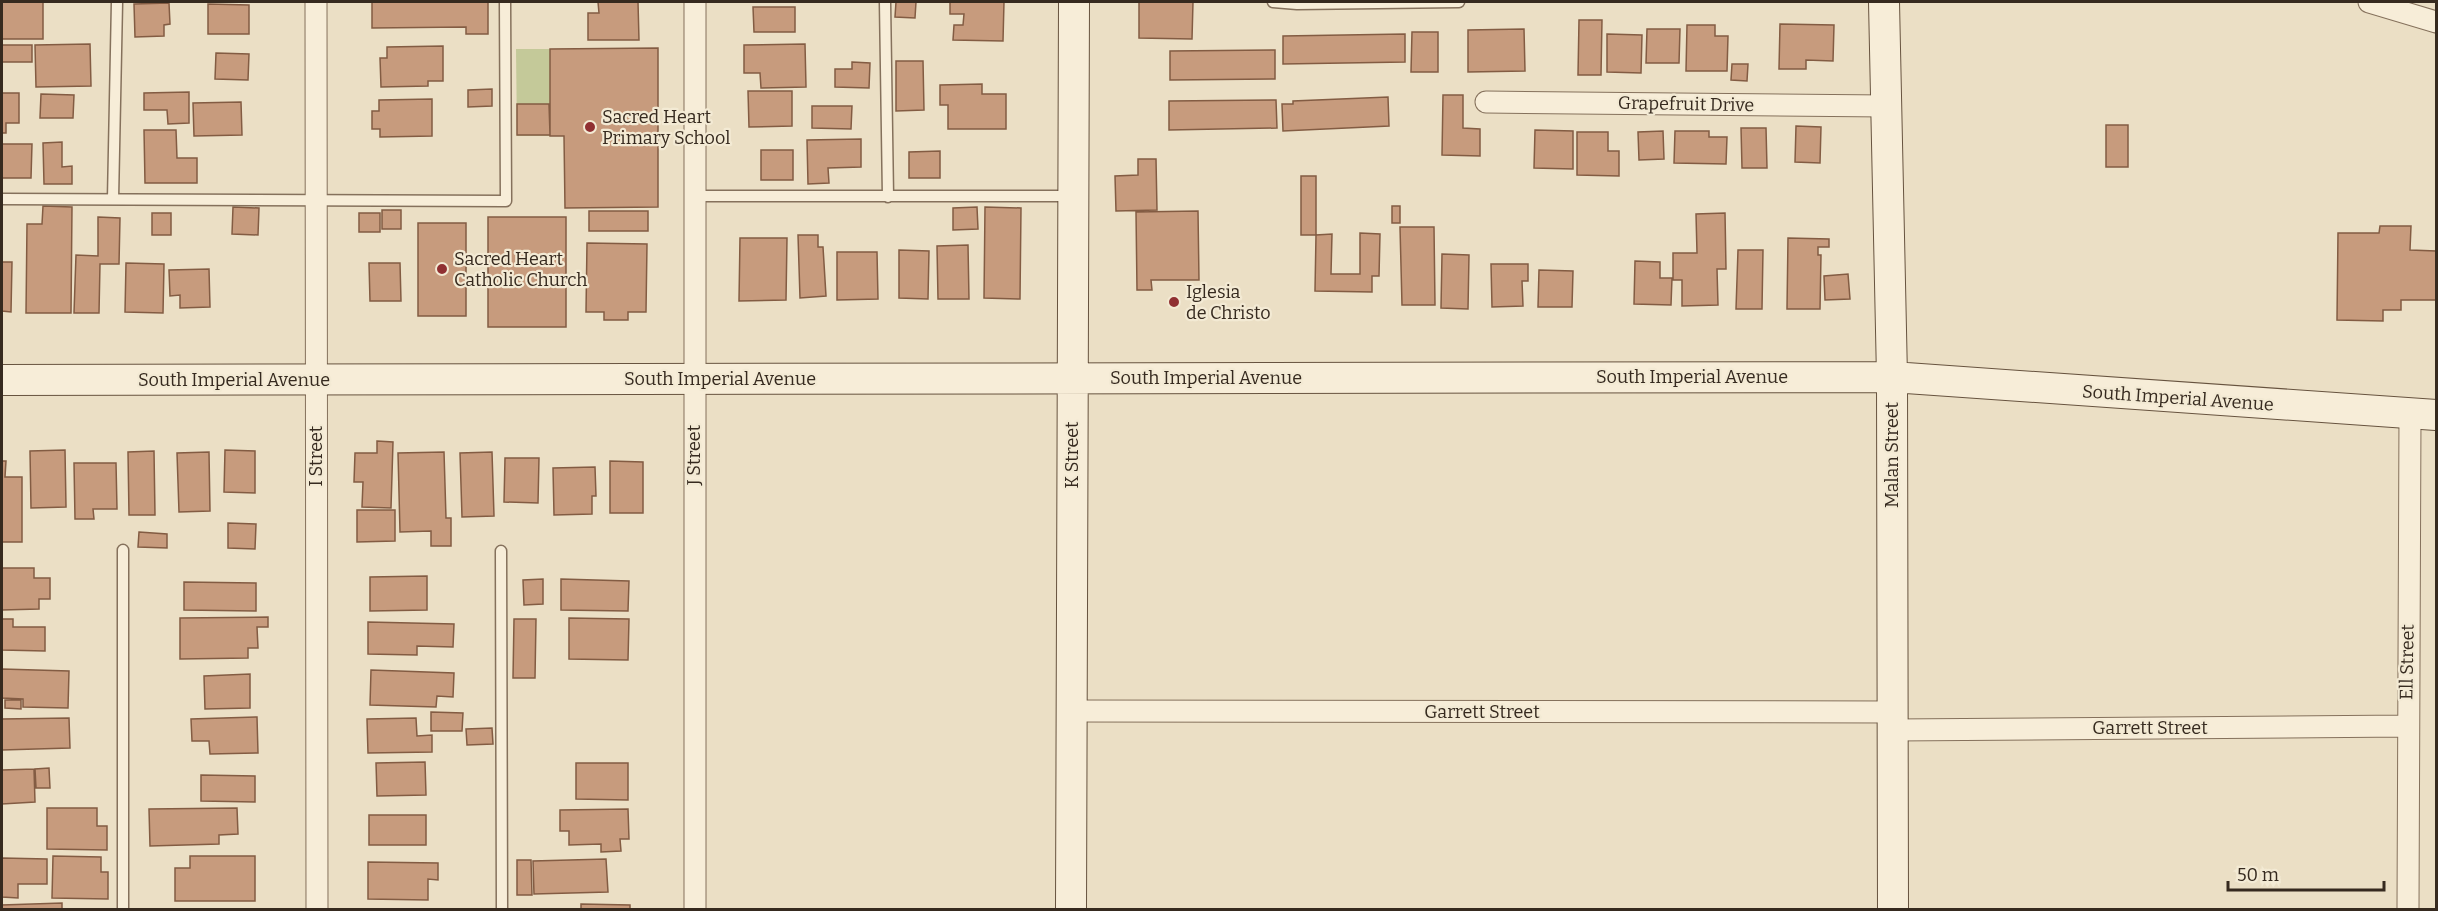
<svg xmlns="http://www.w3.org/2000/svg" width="2438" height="911" font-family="Bitter,serif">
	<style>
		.green { fill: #c4c999 }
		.building { fill: #c79b7d; stroke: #835c43; stroke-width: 1.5 }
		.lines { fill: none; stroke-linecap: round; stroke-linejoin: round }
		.lane-casing { stroke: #85715c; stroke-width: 13 }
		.street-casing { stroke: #85715c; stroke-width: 23 }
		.secondary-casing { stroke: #67533f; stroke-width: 32 }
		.lane { stroke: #f7edd8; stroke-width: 10 }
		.street { stroke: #f7edd8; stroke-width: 21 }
		.secondary { stroke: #f7edd8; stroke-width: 30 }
		.poi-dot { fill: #903032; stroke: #f3ead4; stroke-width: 2 }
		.labels { text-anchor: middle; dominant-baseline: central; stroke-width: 4.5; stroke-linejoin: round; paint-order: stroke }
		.street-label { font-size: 18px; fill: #362a1f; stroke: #f3ead4 }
		.poi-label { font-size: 18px; fill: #362a1f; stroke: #f3ead4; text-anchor: start }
	</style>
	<rect width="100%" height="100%" fill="#ebdfc5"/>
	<path class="green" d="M516,49H550V136H517Z"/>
	<path class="building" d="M2,2H43V39H2Z
		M372,2H488V34H466V27L372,28Z
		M598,2H638L639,40H588V13H599Z
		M896,2H916L915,18L895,17Z
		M950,2H1004L1003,41L953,40L954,25H963L964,14H950Z
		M1139,2H1193L1192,39L1139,38Z
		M169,3L170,24L164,25V36L135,37L134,4Z
		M208,4L249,5V34H208Z
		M753,7H795V32H754Z
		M1579,20H1602L1601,75H1578Z
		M1780,24L1834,25L1833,61L1806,60V69H1779Z
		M1687,25H1715V36H1728L1727,71H1686Z
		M1524,29L1525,71L1468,72V30Z
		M1647,29H1680L1679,63H1646Z
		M1412,32H1438V72H1411Z
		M1405,34V62L1283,64V36Z
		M1607,34L1642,35L1641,73L1607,72Z
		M90,44L91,86L36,87L35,45Z
		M805,44L806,87L761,88L760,73H744V45Z
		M2,45H32V62H2Z
		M443,46V81H428V86L381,87L380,58H387V47Z
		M658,48V207L565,208L564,136H550V49Z
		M1275,50V79L1170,80V51Z
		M216,53L249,54L248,80L215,79Z
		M896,61H923L924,110L896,111Z
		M852,62L870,63L869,88L835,87V69H852Z
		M1732,64H1748L1747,81L1731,80Z
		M982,84V94H1006V129H948V105H940V85Z
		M492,89V106L468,107V90Z
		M748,91H792V126L749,127Z
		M189,92V123L168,124L167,110H144V93Z
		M2,93H19V123H6V133H2Z
		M41,94L74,95L73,118H40Z
		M1443,95H1463V128L1480,129V156L1442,155Z
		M1388,97L1389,126L1283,131L1282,104H1293V101Z
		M432,99V136L380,137V129H372V111H379V100Z
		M1276,100L1277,128L1169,130V101Z
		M241,102L242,135L194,136L193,103Z
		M517,104H549L550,135H517Z
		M812,106H852L851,129L812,128Z
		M2106,125H2128V167H2106Z
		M1796,126L1821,127L1820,163L1795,162Z
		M1741,128H1766L1767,168H1742Z
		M144,130H176L177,158H197V183H145Z
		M1535,130L1573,131V169L1534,168Z
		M1663,131L1664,159L1639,160L1638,132Z
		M1675,131H1709V137H1727L1726,164L1674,163Z
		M1577,132H1608V151H1619V176L1577,175Z
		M861,139V167L828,168L829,183L808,184L807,140Z
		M62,142V167L72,166V184H44L43,143Z
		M2,144H32L31,178H2Z
		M761,150H793V180H761Z
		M940,151V178H909V152Z
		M1138,159H1156L1157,210L1116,211L1115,176L1138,175Z
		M1301,176H1316V235H1301Z
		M43,206L72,207L71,313H26L27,224H42Z
		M1392,206H1400V223H1392Z
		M233,207L259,208L258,235L232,234Z
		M977,207L978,229L953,230V208Z
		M985,207L1021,208L1020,299L984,298Z
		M382,210H401V229H382Z
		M589,211H648V231H589Z
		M1198,211L1199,280H1151L1152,290H1137L1136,212Z
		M152,213H171V235H152Z
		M359,213H380V232H359Z
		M1725,213L1726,269H1717L1718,305L1682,306V280H1673V253H1697L1696,214Z
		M98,217L120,218L119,264H100L99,313H74L76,255L98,256Z
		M488,217H566V327H488Z
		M418,223H466V316H418Z
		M2380,226H2411L2410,250L2436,251V300H2401V310H2383V321L2337,320L2338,233H2379Z
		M1400,227H1434L1435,305H1402Z
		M1360,233L1380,234L1379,276H1372V292L1315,291L1316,235L1332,234L1331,274H1360Z
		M798,235H818V247H823L826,296L800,298Z
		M740,238H787L786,300L739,301Z
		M1788,238L1829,239V247H1818V255H1821L1820,309H1787Z
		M587,243L647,244L646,312H628V320H604V312H586Z
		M968,245L969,299H938L937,246Z
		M899,250L929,251L928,299L899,298Z
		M1738,250H1763L1762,309H1736Z
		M837,252H877L878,299L837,300Z
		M1442,254L1469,255L1468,309L1441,308Z
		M1635,261L1660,262V278H1672L1671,305L1634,304Z
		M2,262H12L11,312L2,311Z
		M126,263L164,264L163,313L125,312Z
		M369,263H400L401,301H370Z
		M1491,264H1528V281H1522L1523,306L1492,307Z
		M209,269L210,307L180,308V295L170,296L169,270Z
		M1539,270L1573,271L1572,307H1538Z
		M1848,274L1850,299L1825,300L1824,276Z
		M377,441L393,442L391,508L362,507L363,482H354L355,453H377Z
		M65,450L66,507L31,508L30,451Z
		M225,450L255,451V493L224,492Z
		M154,451L155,515H129L128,452Z
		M209,452L210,511L179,512L177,453Z
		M444,452L446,518H451V546H431V531L400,532L398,453Z
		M492,452L494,516L462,517L460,453Z
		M505,458H539L538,503L504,502Z
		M2,461H6L5,477H22V542H2Z
		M610,461L643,462V513H610Z
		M74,463H116L117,509H93L94,519H75Z
		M595,467L596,496H592V514L554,515L553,468Z
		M357,510H395V541L357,542Z
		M228,523L256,524L255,549L228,548Z
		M139,532L167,534V548L138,547Z
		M2,568H34V578H50V599H39V609L2,610Z
		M427,576V610L370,611V577Z
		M543,579V604L524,605L523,580Z
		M561,579L629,581L628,611L561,610Z
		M184,582L256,583V611L184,610Z
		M268,617V627H257L258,648H248V658L180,659V618Z
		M569,618L629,619L628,660L569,659Z
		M2,619H13V627H45V651L2,650Z
		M514,619H536L535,678H513Z
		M368,622L454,624L453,647L417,646V655L368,654Z
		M2,669L69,671L68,708L23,707V699L2,698Z
		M371,670L454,673L453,697L437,696L436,707L370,705Z
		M250,674V708L205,709L204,676Z
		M5,700H21V709L5,708Z
		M431,712L463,713L462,731H431Z
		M257,717L258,753L210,754L209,741H192L191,719Z
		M69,718L70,748L2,750V719Z
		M416,718L417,736L432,735V752L368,753L367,719Z
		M492,728L493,744L467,745L466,729Z
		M425,762L426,795L377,796L376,763Z
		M576,763H628V800L576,799Z
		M49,768L50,788H36L35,769Z
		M34,769L35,802L2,804V770Z
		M201,775L255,776V802L201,801Z
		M47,808H97V826H107V850L47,849Z
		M237,808L238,834L219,835V844L150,846L149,809Z
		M628,809L629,839H620L621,851L601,852V844L569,845V831H560V810Z
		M369,815H426V845H369Z
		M53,856L101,857V872H108V899L52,898Z
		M190,856H255V901H175V868H190Z
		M2,858L47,859V884H18V898L2,897Z
		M606,859L608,892L534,894L533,861Z
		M517,860H531L532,895H517Z
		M368,862L438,863V880L428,879V900L368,899Z
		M62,903V910H2V905Z
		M581,904L630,905V910H581Z"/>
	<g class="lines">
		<g class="lane-casing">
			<path id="lane" d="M885,2L888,197
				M1273,2L1297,4L1459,2
				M694,196H1071
				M2,199L506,201L505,2
				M113,199L117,2
				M501,551L502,910
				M123,910V550"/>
		</g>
		<g class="street-casing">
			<path id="street" d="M316,2L317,910
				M695,2V910
				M2369,2L2436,22
				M1486,102L1886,106
				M1071,711L1893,712
				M1894,730L2406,726
				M2408,910L2410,415"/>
		</g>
		<g class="secondary-casing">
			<path id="secondary" d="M1884,2L1892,377L1893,910
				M2,380L1892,377L2436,415
				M1071,910L1074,2"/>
		</g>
		<use href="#lane" class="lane"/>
		<use href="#street" class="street"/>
		<use href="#secondary" class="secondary"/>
	</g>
	<g class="poi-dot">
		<circle cx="590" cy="127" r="6"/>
		<circle cx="442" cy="269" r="6"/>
		<circle cx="1174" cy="302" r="6"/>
	</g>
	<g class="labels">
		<g class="street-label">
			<text transform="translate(1686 104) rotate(1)">Grapefruit Drive</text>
			<text x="1692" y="377">South Imperial Avenue</text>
			<text x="1206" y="378">South Imperial Avenue</text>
			<text x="720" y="379">South Imperial Avenue</text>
			<text x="234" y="380">South Imperial Avenue</text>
			<text transform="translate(2178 398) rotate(4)">South Imperial Avenue</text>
			<text transform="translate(694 455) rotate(-90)">J Street</text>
			<text transform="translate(1072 455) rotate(-90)">K Street</text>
			<text transform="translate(1892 455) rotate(-90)">Malan Street</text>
			<text transform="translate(316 456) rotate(-90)">I Street</text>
			<text transform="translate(2407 662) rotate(-89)">Ell Street</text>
			<text x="1482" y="712">Garrett Street</text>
			<text x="2150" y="728">Garrett Street</text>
		</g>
		<g class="poi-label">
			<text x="602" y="117">Sacred Heart<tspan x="602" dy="21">Primary School</tspan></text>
			<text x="454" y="259">Sacred Heart<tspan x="454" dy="21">Catholic Church</tspan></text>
			<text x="1186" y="292">Iglesia<tspan x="1186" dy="21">de Christo</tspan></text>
		</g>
	</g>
	<rect width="2438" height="911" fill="none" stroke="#362a1f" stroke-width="6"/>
	<path d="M2228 881v9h156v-9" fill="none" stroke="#362a1f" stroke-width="3"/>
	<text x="2237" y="881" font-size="18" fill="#362a1f" stroke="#f3ead4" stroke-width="4.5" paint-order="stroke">50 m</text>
</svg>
